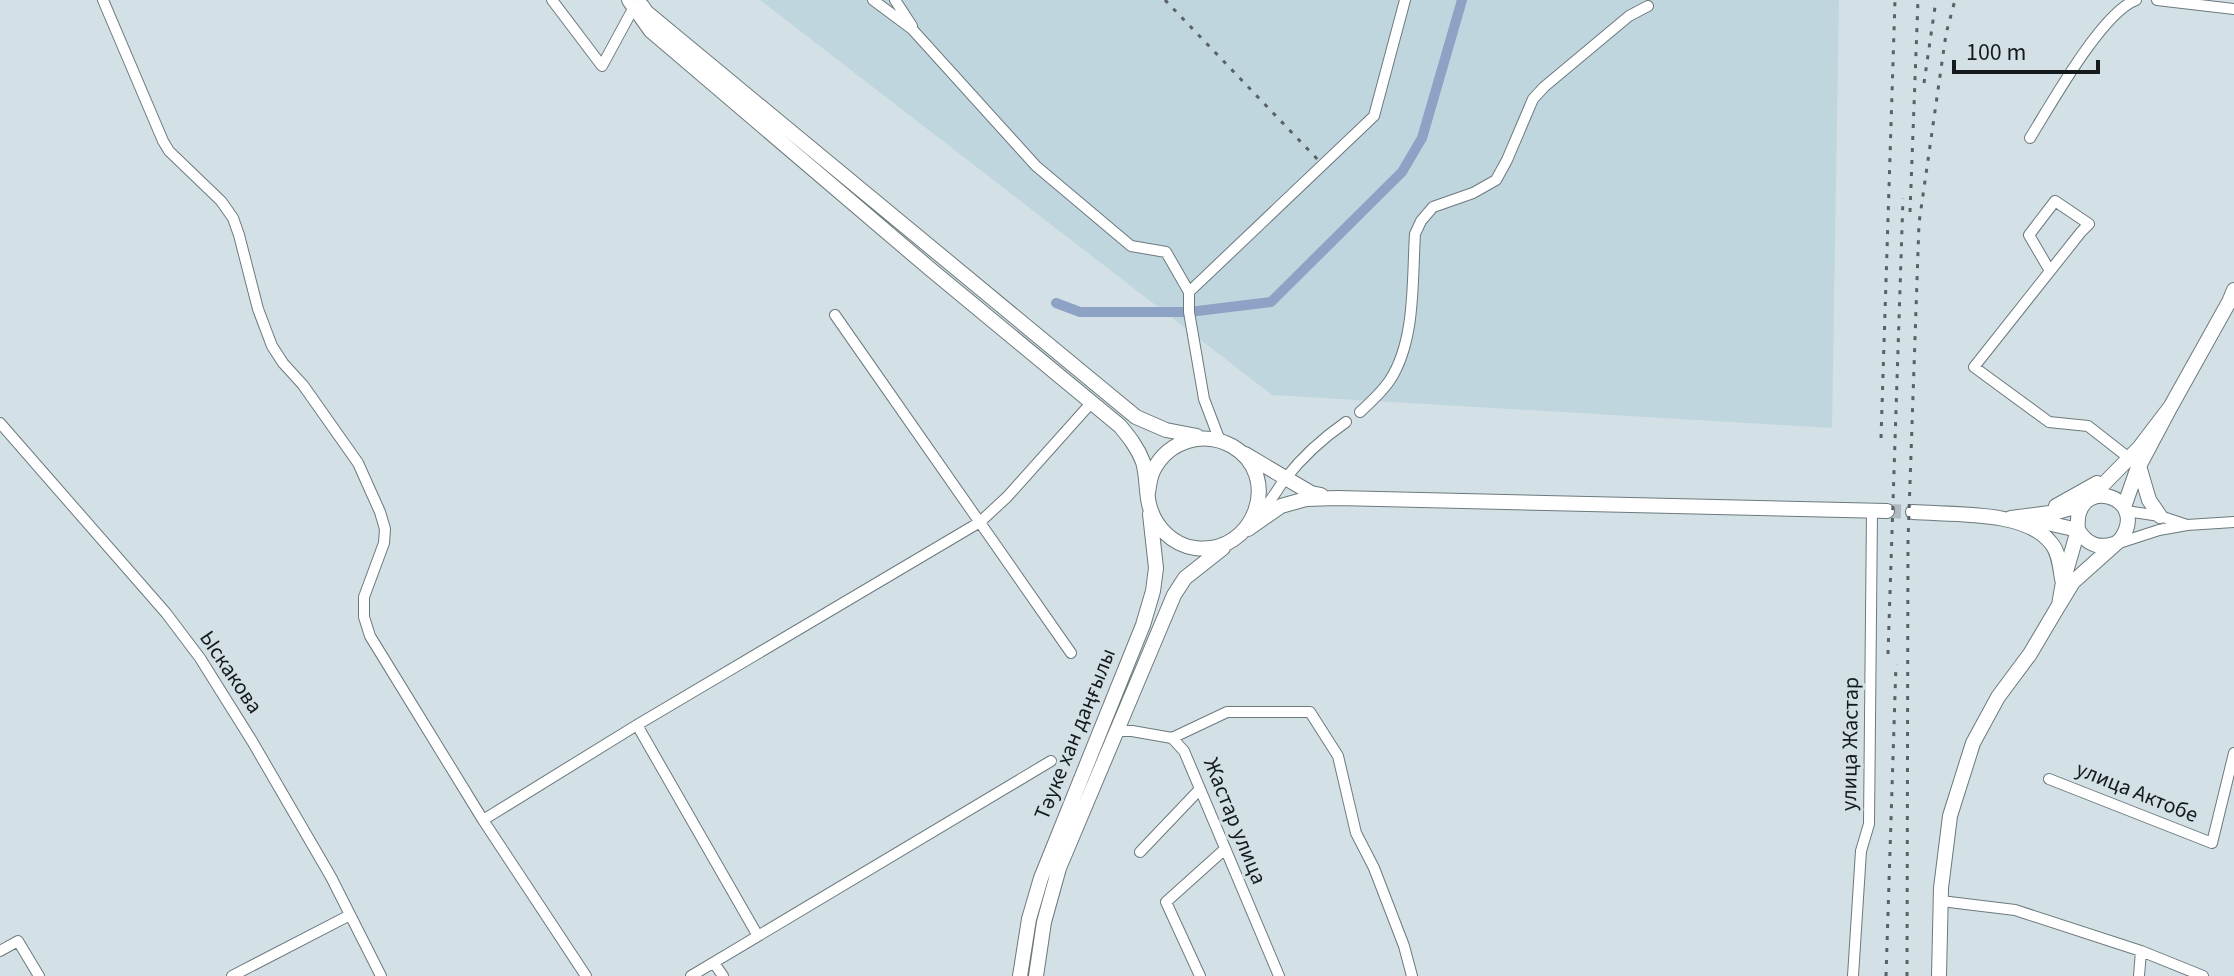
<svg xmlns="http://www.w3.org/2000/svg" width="2234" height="976" font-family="'Source Sans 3',sans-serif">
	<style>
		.built { fill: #c0d6de }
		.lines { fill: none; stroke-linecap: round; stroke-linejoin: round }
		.canal { stroke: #8da2c4; stroke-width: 10 }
		.major-tunnel { stroke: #adb9be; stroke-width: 14; stroke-dasharray: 14 7; stroke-linecap: butt }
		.minor-casing { stroke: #6c797d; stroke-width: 12 }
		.major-casing { stroke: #6c797d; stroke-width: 16 }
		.minor { stroke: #fff; stroke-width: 10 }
		.major { stroke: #fff; stroke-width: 14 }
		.rail { stroke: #596164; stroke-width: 3; stroke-dasharray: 4 8; stroke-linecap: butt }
		.labels { text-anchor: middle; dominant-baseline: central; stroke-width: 6; stroke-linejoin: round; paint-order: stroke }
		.street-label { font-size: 22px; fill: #151a1c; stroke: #d3e1e6 }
	</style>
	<rect width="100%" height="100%" fill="#d3e1e6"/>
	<path class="built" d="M760,0H1839L1832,428L1272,395Z"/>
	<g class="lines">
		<path class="canal" d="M1056,303L1080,312H1189L1271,302L1402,172L1422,138L1462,0"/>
		<path class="major-tunnel" d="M1887,511L1913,512"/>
		<g class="minor-casing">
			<path id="minor" d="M103,0L163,141L169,151L221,201L233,218L239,235L258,309L272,346L283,363L303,385L358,463L380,512L385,529L384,543L364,597V617L370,636L483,820L586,976
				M552,0L602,66L634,7
				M873,0L912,29L1036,166L1131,246L1166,252L1189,292
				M895,0L912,26
				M2157,0L2234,9
				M2030,138C2050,106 2102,12 2136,0
				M2050,271L2029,235L2055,201L2089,224L2081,232L1974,367L2049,422L2088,426L2129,458
				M835,315L1071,653
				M1360,412C1371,402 1382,392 1390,380C1416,340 1412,280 1415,234L1421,221L1433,207L1473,193L1496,180L1507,160L1533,99L1544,87L1629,16L1648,6
				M0,423L166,613L200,658L252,741L331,877L381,976
				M1220,441L1204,399L1189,312V292L1374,116L1405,0
				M1258,515C1269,505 1276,491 1285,479C1302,457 1323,438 1346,422
				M2187,525L2234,522
				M2116,544L2159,530L2187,525L2160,516L2126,511
				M637,725L758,936
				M1115,731H1132L1172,738L1184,751L1279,976
				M1172,738L1227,712H1310L1338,756L1356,833L1374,868L1404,946L1412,976
				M2049,779L2212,843L2234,753
				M483,820L637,725L980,522L1007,497L1092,402
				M1140,852L1200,789
				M1941,901L2015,910L2141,951L2203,976
				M0,951L18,941L39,976
				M714,963L723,976
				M232,976L350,915
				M691,976L1051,761
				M1200,976L1166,902L1225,849
				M1853,976L1861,851L1869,824L1872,511
				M2139,976L2141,951"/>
		</g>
		<g class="major-casing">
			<path id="major" d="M629,0L651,31L929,268L1120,426C1129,437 1138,448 1143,462C1147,475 1146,491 1149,504C1154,526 1172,545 1195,548C1254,556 1284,476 1232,446C1203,430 1169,441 1154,469C1150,476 1149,485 1148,493
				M642,6L646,12L1136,417L1166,430L1197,436
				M2171,406L2229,302L2234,290
				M1245,454L1311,493L1321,495
				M2139,466L2149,500L2160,516
				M2089,499L2139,448L2171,406L2137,470L2124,507
				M2056,506L2097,483
				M1913,512C1952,515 2026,510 2051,543C2059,552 2060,567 2062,579
				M1248,529L1281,506L1306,499L1337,498L1887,511
				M2078,530L2063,582L2059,605L2073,582L2121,539C2151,495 2072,473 2078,530C2087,544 2098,549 2114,544
				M2078,530L2047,523L2011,518L2057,512L2082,505
				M1020,976L1029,919L1041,878L1143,625L1153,591L1156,568L1150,514
				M1036,976L1044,922L1059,868L1174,595L1185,578L1223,548
				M1939,976L1941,888L1950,816L1973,743L1998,697L2030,654L2059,605"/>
		</g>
		<use href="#minor" class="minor"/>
		<use href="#major" class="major"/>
		<path class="rail" d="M1165,0L1321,163
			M1924,83L1936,0
			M1910,212L1918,0
			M1881,438L1895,0
			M1888,654L1903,198
			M1886,976L1896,664
			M1907,976L1908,541L1919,223L1946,34L1955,0"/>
	</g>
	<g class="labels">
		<g class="street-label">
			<text transform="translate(231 672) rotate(56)">Ыскакова</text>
			<text transform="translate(1075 734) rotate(-68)">Тәуке хан даңғылы</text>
			<text transform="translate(1850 744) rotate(-89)">улица Жастар</text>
			<text transform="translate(2137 792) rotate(22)">улица Актобе</text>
			<text transform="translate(1235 821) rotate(68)">Жастар улица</text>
		</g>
	</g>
	<path d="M1954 60v12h144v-12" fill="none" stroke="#151a1c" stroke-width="4"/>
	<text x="1966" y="60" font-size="24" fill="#151a1c" stroke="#d3e1e6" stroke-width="6" paint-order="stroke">100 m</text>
</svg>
